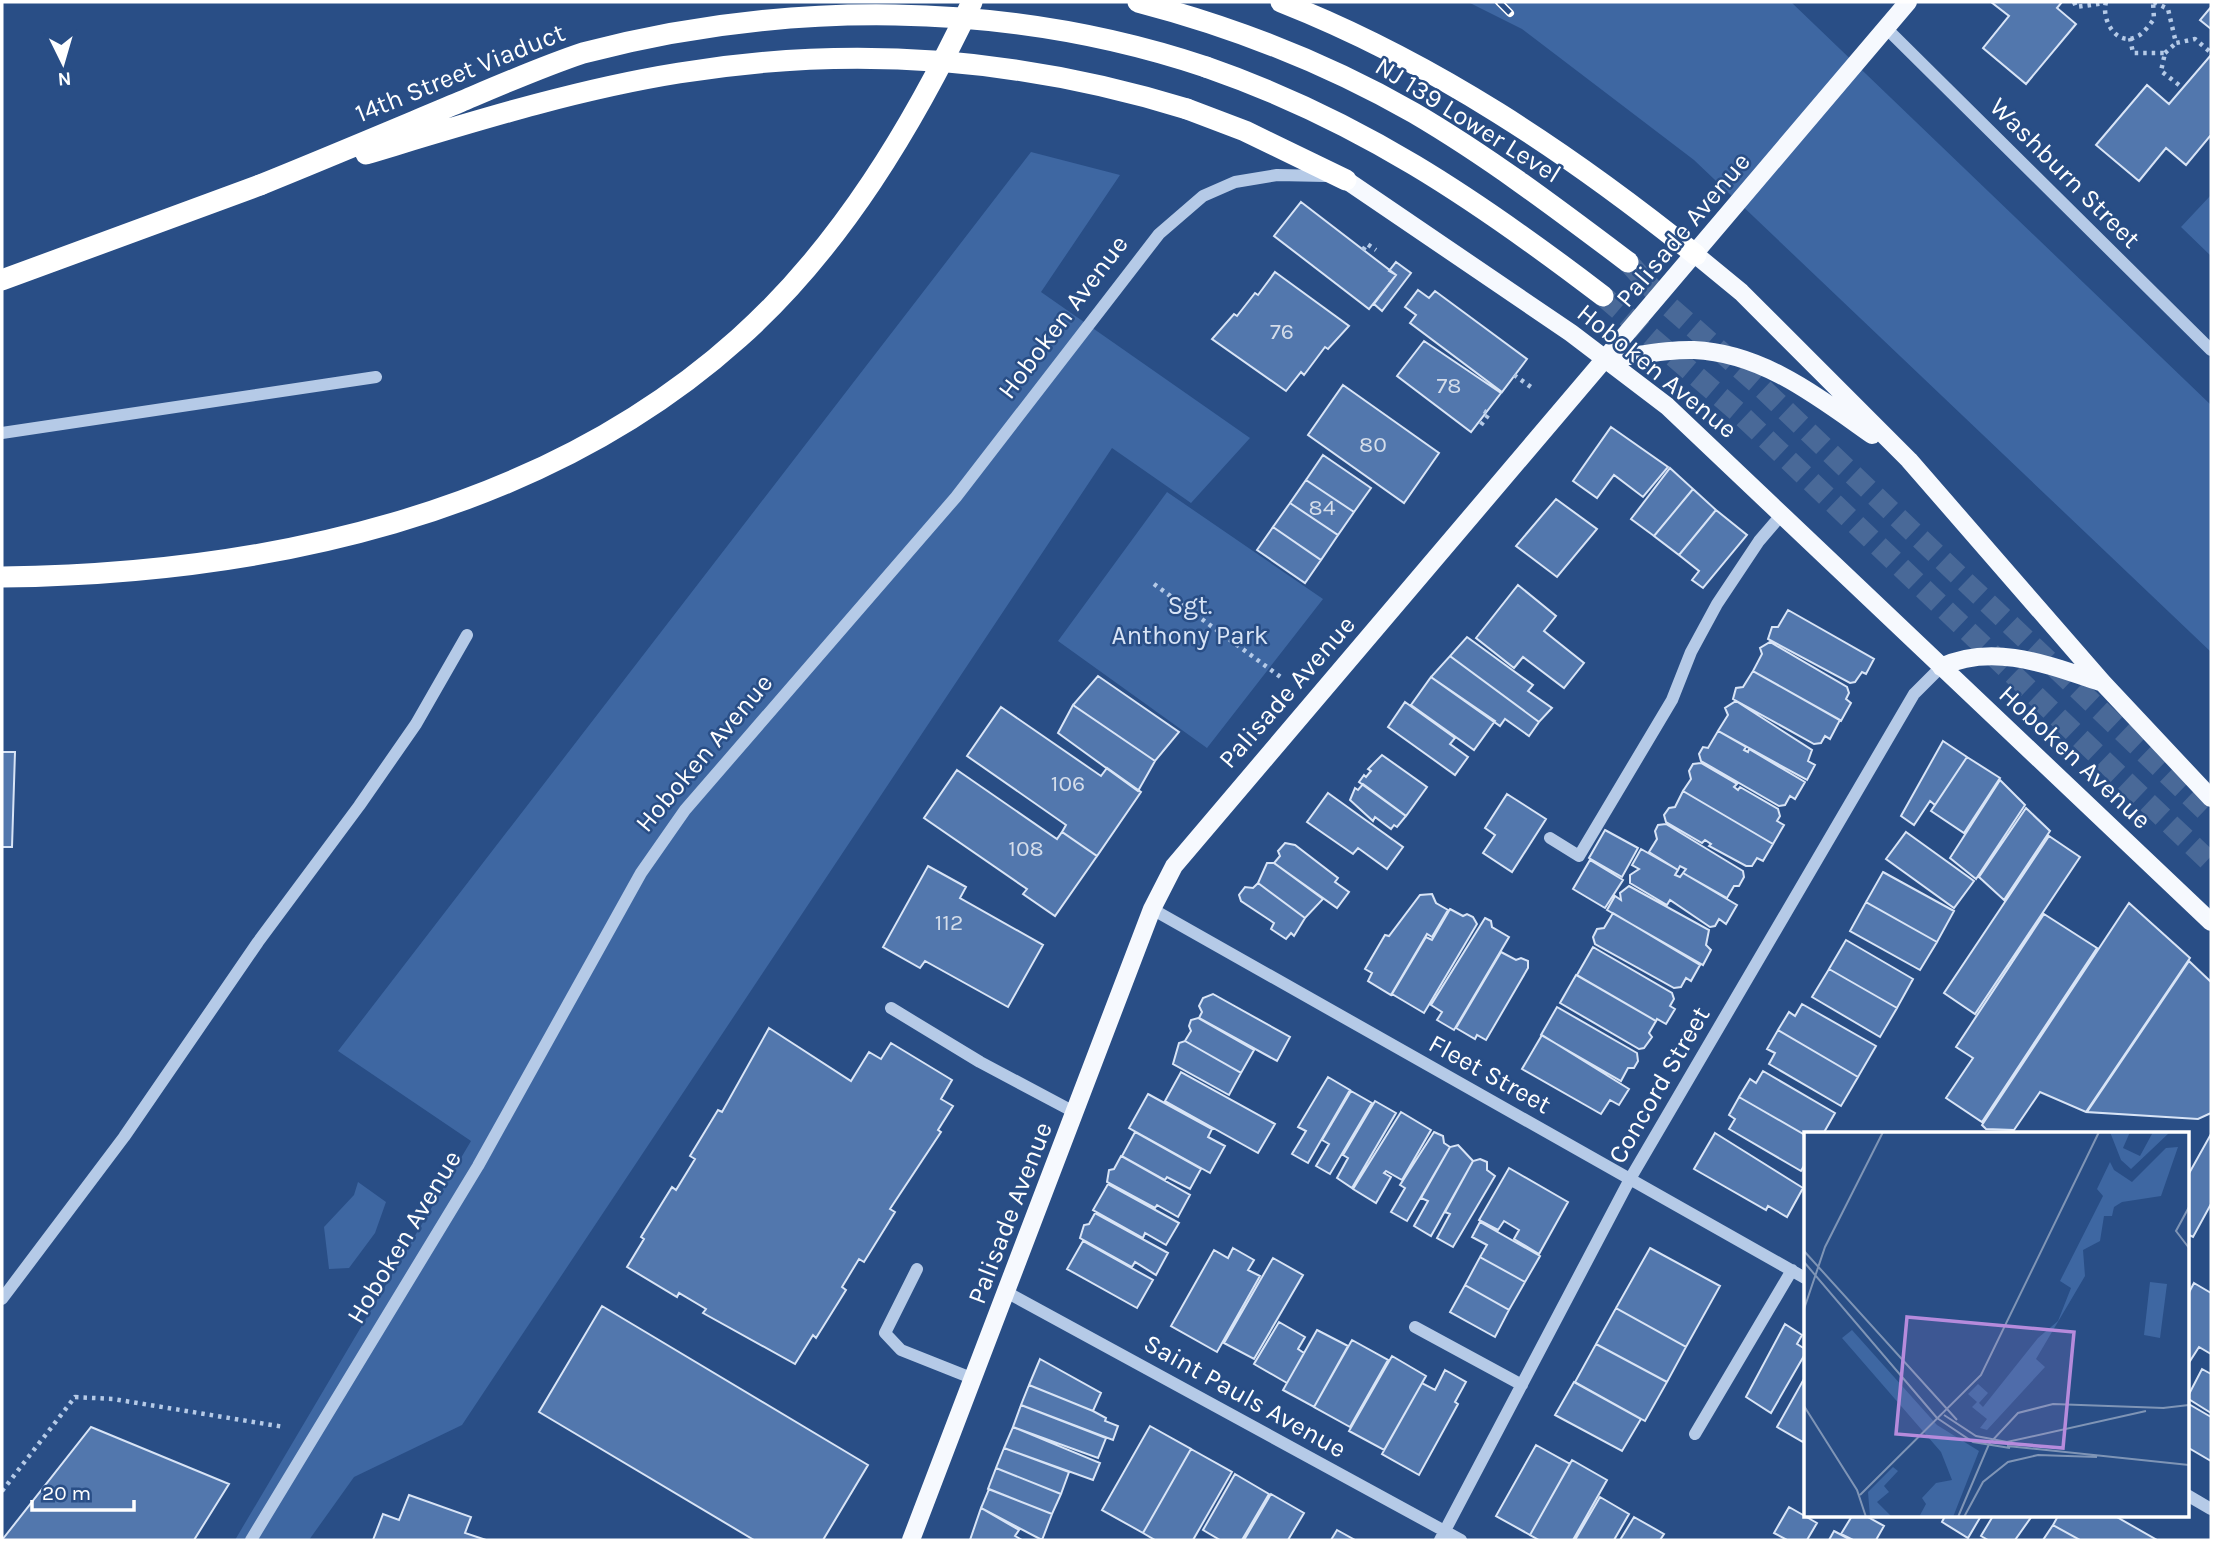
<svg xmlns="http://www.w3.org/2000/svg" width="2213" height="1542" font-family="Karla,sans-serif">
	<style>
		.green { fill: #3e67a2 }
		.building { fill: #5277ad; stroke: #d8e4f6; stroke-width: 2 }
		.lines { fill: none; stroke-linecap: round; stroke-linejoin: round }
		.highway-tunnel { stroke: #496998; stroke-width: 21; stroke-dasharray: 21 10; stroke-linecap: butt }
		.path { stroke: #b5cae7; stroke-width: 4.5; stroke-dasharray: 3.5 5; stroke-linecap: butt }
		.minor { stroke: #b5cae7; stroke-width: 12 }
		.major { stroke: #f6f9fe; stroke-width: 18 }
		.highway { stroke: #fff; stroke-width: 21 }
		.rail-casing { stroke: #fff; stroke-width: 8 }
		.rail { stroke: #294e86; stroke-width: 5; stroke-dasharray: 16; stroke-linecap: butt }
		.highway-bridge { stroke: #fff; stroke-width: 21 }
		.labels { text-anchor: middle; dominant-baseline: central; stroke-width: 5; stroke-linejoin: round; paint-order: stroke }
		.number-label { font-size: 23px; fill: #d4ddea }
		.street-label { font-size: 26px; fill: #fff; stroke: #294e86 }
		.park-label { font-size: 26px; fill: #d8e4f6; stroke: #294e86 }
		.inset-road { fill: none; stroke: #7f95b6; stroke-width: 2 }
		.view { fill: #b68bdc; fill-opacity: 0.15; stroke: #b68bdc; stroke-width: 3.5 }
		.inset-edge { fill: none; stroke: #fff; stroke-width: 3.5 }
	</style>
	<rect width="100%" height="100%" fill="#294e86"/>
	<path class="green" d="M1468,2H1791L2211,405V652L1694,160L1522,29Z
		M1031,152L1120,175L1041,292L1250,438L1191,503L1112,448L462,1425L354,1477L309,1540H235L471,1141L338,1051Z
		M2211,195V256L2181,227Z
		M1167,492L1323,599L1207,748L1058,641Z
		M358,1182L386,1202L375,1233L349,1268L329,1269L324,1227L354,1195Z"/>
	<path class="building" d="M1991,2H2062L2057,8L2076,24L2026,84L1983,48L2009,16Z
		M2211,7V29L2200,20Z
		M2211,55V135L2186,165L2166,148L2139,181L2096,145L2147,85L2169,104Z
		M1301,202L1396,275L1369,309L1274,236Z
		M1396,262L1411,273L1382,311L1374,304L1396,275L1389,271Z
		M1275,272L1349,326L1328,349L1325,347L1304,375L1301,372L1286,391L1212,339L1234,314L1237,316L1255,293L1258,295Z
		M1418,290L1429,298L1435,291L1527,359L1502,392L1410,323L1416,315L1405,307Z
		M1424,341L1501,393L1471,432L1397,376Z
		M1343,385L1439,453L1404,503L1308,435Z
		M1611,427L1668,467L1643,497L1614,475L1597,498L1573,481Z
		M1323,455L1371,488L1354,512L1306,480Z
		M1670,468L1693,489L1654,536L1631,519Z
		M1306,480L1354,512L1338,535L1290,503Z
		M1693,489L1716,510L1679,555L1654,536Z
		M1556,499L1597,529L1557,577L1516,546Z
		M1290,503L1338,535L1321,560L1273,527Z
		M1716,510L1747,535L1703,588L1692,580L1699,571L1679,555Z
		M1273,527L1321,560L1305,583L1257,550Z
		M1518,585L1556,616L1544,631L1584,663L1564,688L1523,657L1514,668L1476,638Z
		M1788,610L1874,659L1866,674L1862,672L1855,682L1850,683L1768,639L1772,627H1778Z
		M1467,637L1533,685L1528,691L1552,708L1539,722L1450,656Z
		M1770,642L1847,687L1849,693L1846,699L1851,703L1841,721L1753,671L1762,654L1760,648Z
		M1450,656L1539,722L1529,736L1505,719L1500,726L1431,677Z
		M1753,671L1840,720L1830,739L1825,736L1821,743L1814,744L1733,699L1736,688L1743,687Z
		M1098,676L1179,732L1155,761L1073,705Z
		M1431,677L1495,721L1474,750L1411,705Z
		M1736,701L1812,750L1808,761L1815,765L1807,780L1718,731L1728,715L1725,708Z
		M1405,702L1455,738L1450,744L1468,757L1455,775L1388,727Z
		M1073,705L1155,761L1138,791L1058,733Z
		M1001,707L1101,776L1107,768L1141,792L1097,856L1062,832L1066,825L967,756Z
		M1718,731L1746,747L1744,750L1748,752L1749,749L1805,782L1795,799L1790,796L1785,805L1779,806L1701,761L1699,754L1703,747L1708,748Z
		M1943,741L1967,757L1935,805L1930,801L1914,825L1901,816Z
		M2,752H15L12,847H2Z
		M1382,755L1427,787L1406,816L1359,782L1364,775L1366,777L1371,771L1368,769Z
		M1967,757L2000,778L1964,833L1931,811Z
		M1701,763L1737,784L1734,787L1738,790L1740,787L1778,809L1780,816L1777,821L1784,825L1773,844L1683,791L1691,779L1689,771L1693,764Z
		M957,770L1057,839L1062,832L1097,856L1055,916L1023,894L1027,889L924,818Z
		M2000,780L2025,805L1976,879L1950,858Z
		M1363,784L1406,816L1397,827L1394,825L1391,829L1375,817L1373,821L1350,800L1355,788L1358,790Z
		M1683,791L1773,844L1763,861L1757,858L1752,866H1746L1709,846L1711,844L1705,840L1702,843L1666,822L1664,815L1669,808L1675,807Z
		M1328,793L1403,847L1387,869L1358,848L1353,854L1307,822Z
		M1507,794L1546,819L1512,872L1483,853L1495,835L1485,828Z
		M2026,808L2050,831L2004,900L1979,877Z
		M1666,824L1743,871L1744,877L1739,886H1734L1727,898L1683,873L1686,869L1680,866L1678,870L1649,852L1657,839L1655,831L1658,825Z
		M1605,830L1638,848L1622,877L1589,858Z
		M1906,832L1974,881L1954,908L1886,859Z
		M2049,836L2080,857L1975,1014L1944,993Z
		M1285,843L1295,845L1338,878L1335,882L1349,892L1337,908L1274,863L1280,856L1278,851Z
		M1641,849L1678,870L1675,875L1680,877L1683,873L1737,905L1726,924L1719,919L1715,926L1710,927L1670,900L1667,905L1630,883V875L1639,869L1632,865Z
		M1590,860L1623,880L1605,908L1573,889Z
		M1267,863H1274L1323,899L1305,918L1258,883Z
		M928,866L966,887L960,898L1043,945L1008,1007L925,961L920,968L883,947Z
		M1883,872L1954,911L1937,942L1866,902Z
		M1258,883L1305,918L1294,936L1291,933L1286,939L1271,929L1274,923L1241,901L1239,895L1245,887L1253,888Z
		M1629,886L1709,930L1706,945L1711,950L1703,965L1607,910L1615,896L1621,900L1620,893Z
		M1432,894L1436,903L1448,910L1432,937L1427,934L1391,995L1368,981L1372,973L1365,969L1385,935L1389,936L1420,895Z
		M1866,902L1937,942L1920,970L1850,931Z
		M2129,903L2190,958L2086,1112L2040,1092L2014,1130L1986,1129L1982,1125Z
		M1450,909L1463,916L1467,914L1473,917L1477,924L1424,1013L1392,994L1426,937L1432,940Z
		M1613,913L1700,965L1691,981L1686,978L1681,987L1674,988L1595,944L1593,937L1597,929L1604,928Z
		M2044,914L2097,948L1982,1122L1946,1098L1973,1058L1956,1047Z
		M1485,918L1491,921L1492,927L1509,937L1454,1030L1437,1020L1442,1012L1431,1005Z
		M1846,940L1913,979L1897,1008L1829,969Z
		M1593,947L1672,993L1674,999L1670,1006L1675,1009L1666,1024L1657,1019L1656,1021L1577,975Z
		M1501,952L1516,960L1521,958L1528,961V968L1486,1040L1477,1035L1475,1039L1456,1028Z
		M2189,961L2211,982V1113L2198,1119L2087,1112Z
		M1829,969L1897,1008L1880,1037L1812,997Z
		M1576,975L1656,1021L1649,1033L1652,1037L1644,1048L1639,1049L1560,1003Z
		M1213,994L1290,1037L1277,1061L1199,1018L1202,1012L1199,1006L1203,998Z
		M1802,1004L1876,1046L1858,1077L1778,1030L1789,1012L1795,1016Z
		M1557,1007L1637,1053L1638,1061L1634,1068H1628L1621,1081L1541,1035Z
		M1198,1018L1254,1050L1241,1073L1185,1041L1191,1031L1189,1026L1191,1020Z
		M769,1028L851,1081L869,1052L881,1059L891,1043L952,1080L941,1099L953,1106L938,1130L941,1132L890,1209L895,1212L864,1262L859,1259L842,1287L846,1290L816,1338L813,1335L795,1364L703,1313L706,1309L679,1293L677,1297L627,1267L644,1239L641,1237L672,1187L676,1190L695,1159L690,1156L718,1110L722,1112Z
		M1778,1030L1858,1077L1841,1106L1769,1064L1775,1053L1767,1049Z
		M1542,1035L1629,1089L1619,1105L1610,1100L1601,1114L1522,1069Z
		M1185,1041L1241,1073L1229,1095L1173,1064L1179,1043Z
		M1763,1071L1835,1113L1823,1134L1805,1135L1739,1097L1750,1079L1756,1083Z
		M1181,1072L1275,1124L1258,1153L1165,1101Z
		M1328,1077L1350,1090L1308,1163L1292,1154L1306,1131L1298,1127Z
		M1351,1091L1372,1103L1330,1174L1316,1166L1329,1144L1322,1140Z
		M1148,1094L1212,1129L1208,1137L1225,1146L1210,1173L1129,1128Z
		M1739,1097L1805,1135V1164L1801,1171L1729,1129L1735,1119L1729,1115Z
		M1375,1101L1396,1113L1352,1188L1337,1178L1348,1158L1343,1155Z
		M1401,1112L1431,1130L1402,1180L1386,1171L1384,1173L1391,1177L1376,1203L1353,1189Z
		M1135,1132L1201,1169L1190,1189L1167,1177L1165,1180L1122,1156Z
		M1434,1132L1443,1136L1444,1143L1450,1147L1407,1221L1391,1212L1405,1188L1400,1185Z
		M1715,1133L1803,1188L1787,1217L1768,1206L1766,1210L1694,1169Z
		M2211,1134V1204L2193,1237L2187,1234V1177Z
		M1458,1145L1473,1161L1431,1236L1414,1226L1428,1201L1421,1198L1450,1147Z
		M1121,1156L1190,1195L1178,1217L1157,1205L1155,1208L1107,1182L1109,1170L1114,1169Z
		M1480,1159L1487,1162V1170L1495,1176L1453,1247L1437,1238L1450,1214L1445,1212L1473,1161Z
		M1509,1168L1568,1202L1539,1254L1514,1239L1519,1230L1504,1221L1498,1230L1479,1220Z
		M1108,1184L1179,1223L1166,1245L1145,1233L1143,1238L1093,1210Z
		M1095,1213L1168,1253L1156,1275L1135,1262L1132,1267L1080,1238L1084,1225L1089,1224Z
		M1480,1222L1540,1256L1525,1282L1480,1257L1487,1245L1472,1237Z
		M1083,1241L1153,1280L1137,1308L1067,1269Z
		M1233,1248L1254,1260L1248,1270L1260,1276L1217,1352L1171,1326L1214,1250L1228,1258Z
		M1650,1248L1720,1286L1686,1347L1616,1308Z
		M1480,1257L1525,1282L1509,1310L1465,1285Z
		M1273,1258L1303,1275L1254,1359L1224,1343Z
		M2194,1283L2211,1293V1354L2199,1347L2190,1361L2187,1359V1296Z
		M1465,1285L1509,1310L1495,1337L1450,1312Z
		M602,1306L868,1465L823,1540H754L539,1412Z
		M1616,1308L1686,1347L1667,1382L1596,1344Z
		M1279,1322L1305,1337L1298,1349L1304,1353L1287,1383L1254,1364Z
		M1785,1324L1802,1335L1797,1344L1805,1349V1354L1771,1413L1746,1397Z
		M1317,1330L1348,1346L1314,1407L1283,1390Z
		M1352,1340L1388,1360L1350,1427L1314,1407Z
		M1596,1344L1667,1382L1645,1421L1575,1382Z
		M1392,1356L1426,1376L1384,1450L1349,1431Z
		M1040,1359L1101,1393L1093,1411L1029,1385Z
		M2202,1369L2211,1374V1413L2187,1398Z
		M1445,1370L1466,1382L1455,1402L1458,1404L1419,1475L1382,1454L1422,1383L1435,1390Z
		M1805,1377V1438L1803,1442L1777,1427Z
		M1574,1382L1641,1419L1622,1451L1555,1415Z
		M1029,1385L1093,1411L1106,1418L1105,1421L1118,1426L1113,1440L1021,1405Z
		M2187,1403L2211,1417V1461L2187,1447Z
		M1021,1405L1106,1438L1098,1458L1013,1427Z
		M1150,1426L1191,1449L1143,1533L1102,1510Z
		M91,1427L229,1484L194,1540H2Z
		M1013,1427L1100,1463L1093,1480L1004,1448Z
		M1536,1445L1570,1464L1530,1535L1496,1516Z
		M1004,1448L1069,1472L1061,1494L996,1468Z
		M1191,1449L1232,1472L1193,1540H1155L1143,1533Z
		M1572,1460L1607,1480L1573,1540H1539L1530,1535Z
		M996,1468L1061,1494L1052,1514L988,1489Z
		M1235,1474L1269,1494L1242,1540H1220L1203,1530Z
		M989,1489L1052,1514L1042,1540L981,1508Z
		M1271,1494L1304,1513L1288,1540H1244Z
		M409,1495L471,1517L465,1533L486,1540H373L383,1514L399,1520Z
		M1600,1497L1629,1514L1614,1540H1575Z
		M1789,1507L1817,1523L1807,1540H1787L1774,1533Z
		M981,1508L1019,1530L1015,1536L1022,1540H970Z
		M1852,1516H1866L1884,1526L1876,1540H1853L1841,1534Z
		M1945,1516H1981L1968,1538L1942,1522Z
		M1993,1516H2032L2015,1540H1988L1981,1536Z
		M2058,1516H2115L2157,1540H2080L2053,1525Z
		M1634,1517L1664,1534L1660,1540H1620Z
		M2053,1525L2080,1540H2043Z
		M1337,1530L1355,1540H1331Z
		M1834,1531L1851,1540H1829Z"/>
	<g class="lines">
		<path class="highway-tunnel" d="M1628,262L1662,300L1761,387L2211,816
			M1603,296L1738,412L2211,863"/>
		<path class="path" d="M2074,2L2076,7L2105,3
			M2106,2C2101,19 2116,48 2138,36C2144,33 2150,24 2154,19L2153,2
			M2154,2L2168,9L2176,43L2195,39L2209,51
			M2130,38L2133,53H2165L2161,71L2179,85
			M2165,53L2176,43
			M1363,250L1367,244L1376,250
			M1514,375L1531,387
			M1481,425L1489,414L1484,411
			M1154,584L1282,678
			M2,1491L75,1397L113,1399L284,1427"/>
		<path class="minor" d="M1886,28L2211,350
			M2,433L376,377
			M1550,838L1579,856L1672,700L1691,652L1717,604L1759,541L1783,513
			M1152,909L1805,1278
			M891,1008L980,1062L1076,1113
			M917,1269L885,1333L901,1350L974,1379
			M1008,1293L1461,1540
			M2,1299L124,1137L258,942L359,806L416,724L467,635
			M1415,1327L1522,1385
			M1695,1434L1792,1270
			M2187,1495L2211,1509
			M251,1540L478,1166L641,873L685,810L956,497L1159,234L1203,196L1235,182L1277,175L1326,176
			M1440,1540L1630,1179L1914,694L1941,667"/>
		<path class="major" d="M1346,180L1571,333L1667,406L2211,922
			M1696,255L1741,292L1909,460L2103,683L2211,798
			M1608,359C1636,356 1665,349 1694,350C1763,353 1818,397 1872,435
			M1941,667C1994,642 2051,666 2103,683
			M911,1540L1152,909L1174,866L1908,2"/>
		<path class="highway" d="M1138,2C1234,27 1328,64 1414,113C1489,157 1559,210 1628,262
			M1281,2C1433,62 1569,153 1696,255
			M1206,67C1359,120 1476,199 1603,296
			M1187,109L1245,131L1346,180
			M2,280L260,185
			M2,577C261,574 541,516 739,338C841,247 914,124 972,2"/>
		<g class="rail-casing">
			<path id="rail" d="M1499,2L1510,13"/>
		</g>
		<use href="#rail" class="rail"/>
		<path class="highway-bridge" d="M366,154C469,123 573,90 679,73C850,45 1022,58 1187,109
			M260,185C327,158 393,130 460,102C500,85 541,67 583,53C785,0 1006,0 1206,67"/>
	</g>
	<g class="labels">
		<g class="number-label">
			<text x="1282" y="331">76</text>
			<text x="1449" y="385">78</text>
			<text x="1373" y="444">80</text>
			<text x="1322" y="507">84</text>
			<text x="1068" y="783">106</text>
			<text x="1026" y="848">108</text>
			<text x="949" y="922">112</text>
		</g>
		<g class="street-label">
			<text transform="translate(460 73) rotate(-22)">14th Street Viaduct</text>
			<text transform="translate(1468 120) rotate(32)">NJ 139 Lower Level</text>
			<text transform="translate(2065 173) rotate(45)">Washburn Street</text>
			<text transform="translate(1683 230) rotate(-50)">Palisade Avenue</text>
			<text transform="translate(1063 317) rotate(-53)">Hoboken Avenue</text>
			<text transform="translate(1657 371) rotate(39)">Hoboken Avenue</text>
			<text transform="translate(1287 692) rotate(-49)">Palisade Avenue</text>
			<text transform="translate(704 753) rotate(-50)">Hoboken Avenue</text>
			<text transform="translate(2075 757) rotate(43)">Hoboken Avenue</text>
			<text transform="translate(1490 1074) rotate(29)">Fleet Street</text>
			<text transform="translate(1659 1085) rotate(-60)">Concord Street</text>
			<text transform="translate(1010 1213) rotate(-69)">Palisade Avenue</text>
			<text transform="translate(404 1237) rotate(-59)">Hoboken Avenue</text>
			<text transform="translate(1245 1396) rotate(29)">Saint Pauls Avenue</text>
		</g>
		<g class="park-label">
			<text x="1190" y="605">Sgt.<tspan x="1190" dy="30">Anthony Park</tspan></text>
		</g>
	</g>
	<g transform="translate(1804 1132)">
		<rect width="385" height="385" fill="#294e86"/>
		<path d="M306,0H326L319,16L336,24L349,0H366L327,37L317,28ZM374,15L357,64L318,70L310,75L308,84H300L296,109L279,118L281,144L232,227L241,235L183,298L176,296L183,287L168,275L173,270L164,262L174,252L184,261L175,271L179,275L234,206L254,189L267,156L256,149L299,64L293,57L306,30L310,38L328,50L362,16ZM346,150L363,152L356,206L340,203ZM48,198L133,293L175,319L149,385H115L122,372L118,366L132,351L148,348L137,320L38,206ZM89,335L94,339L80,354L85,360L73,370L88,385H66L64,360Z" fill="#3e67a2"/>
		<path class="inset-road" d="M385,75L372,99L385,116M0,119L153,288M0,130L133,286M0,177L21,115L79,0M0,274L53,358L62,385M359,276L385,273M140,283L172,304L203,310L342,279M133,286L169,310L206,316M203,314L385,333M56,363L177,243L295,0M154,385L185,312L214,281L249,272L360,276M160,385L179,350L204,330L234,323L293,325"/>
		<path class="view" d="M103,185L270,200L259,316L92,302Z"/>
		<rect width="385" height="385" class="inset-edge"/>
	</g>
	<rect width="2213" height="1542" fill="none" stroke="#ffffff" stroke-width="7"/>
	<g transform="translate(63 63) rotate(175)" stroke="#294e86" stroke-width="5" paint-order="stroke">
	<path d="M0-5L12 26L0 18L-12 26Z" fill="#ffffff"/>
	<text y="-10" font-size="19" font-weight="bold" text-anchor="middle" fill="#ffffff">N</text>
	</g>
	<path d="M32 1500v10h102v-10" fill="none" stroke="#ffffff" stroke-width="3.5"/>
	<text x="42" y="1500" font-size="21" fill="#ffffff" stroke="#294e86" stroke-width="5" paint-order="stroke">20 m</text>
</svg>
